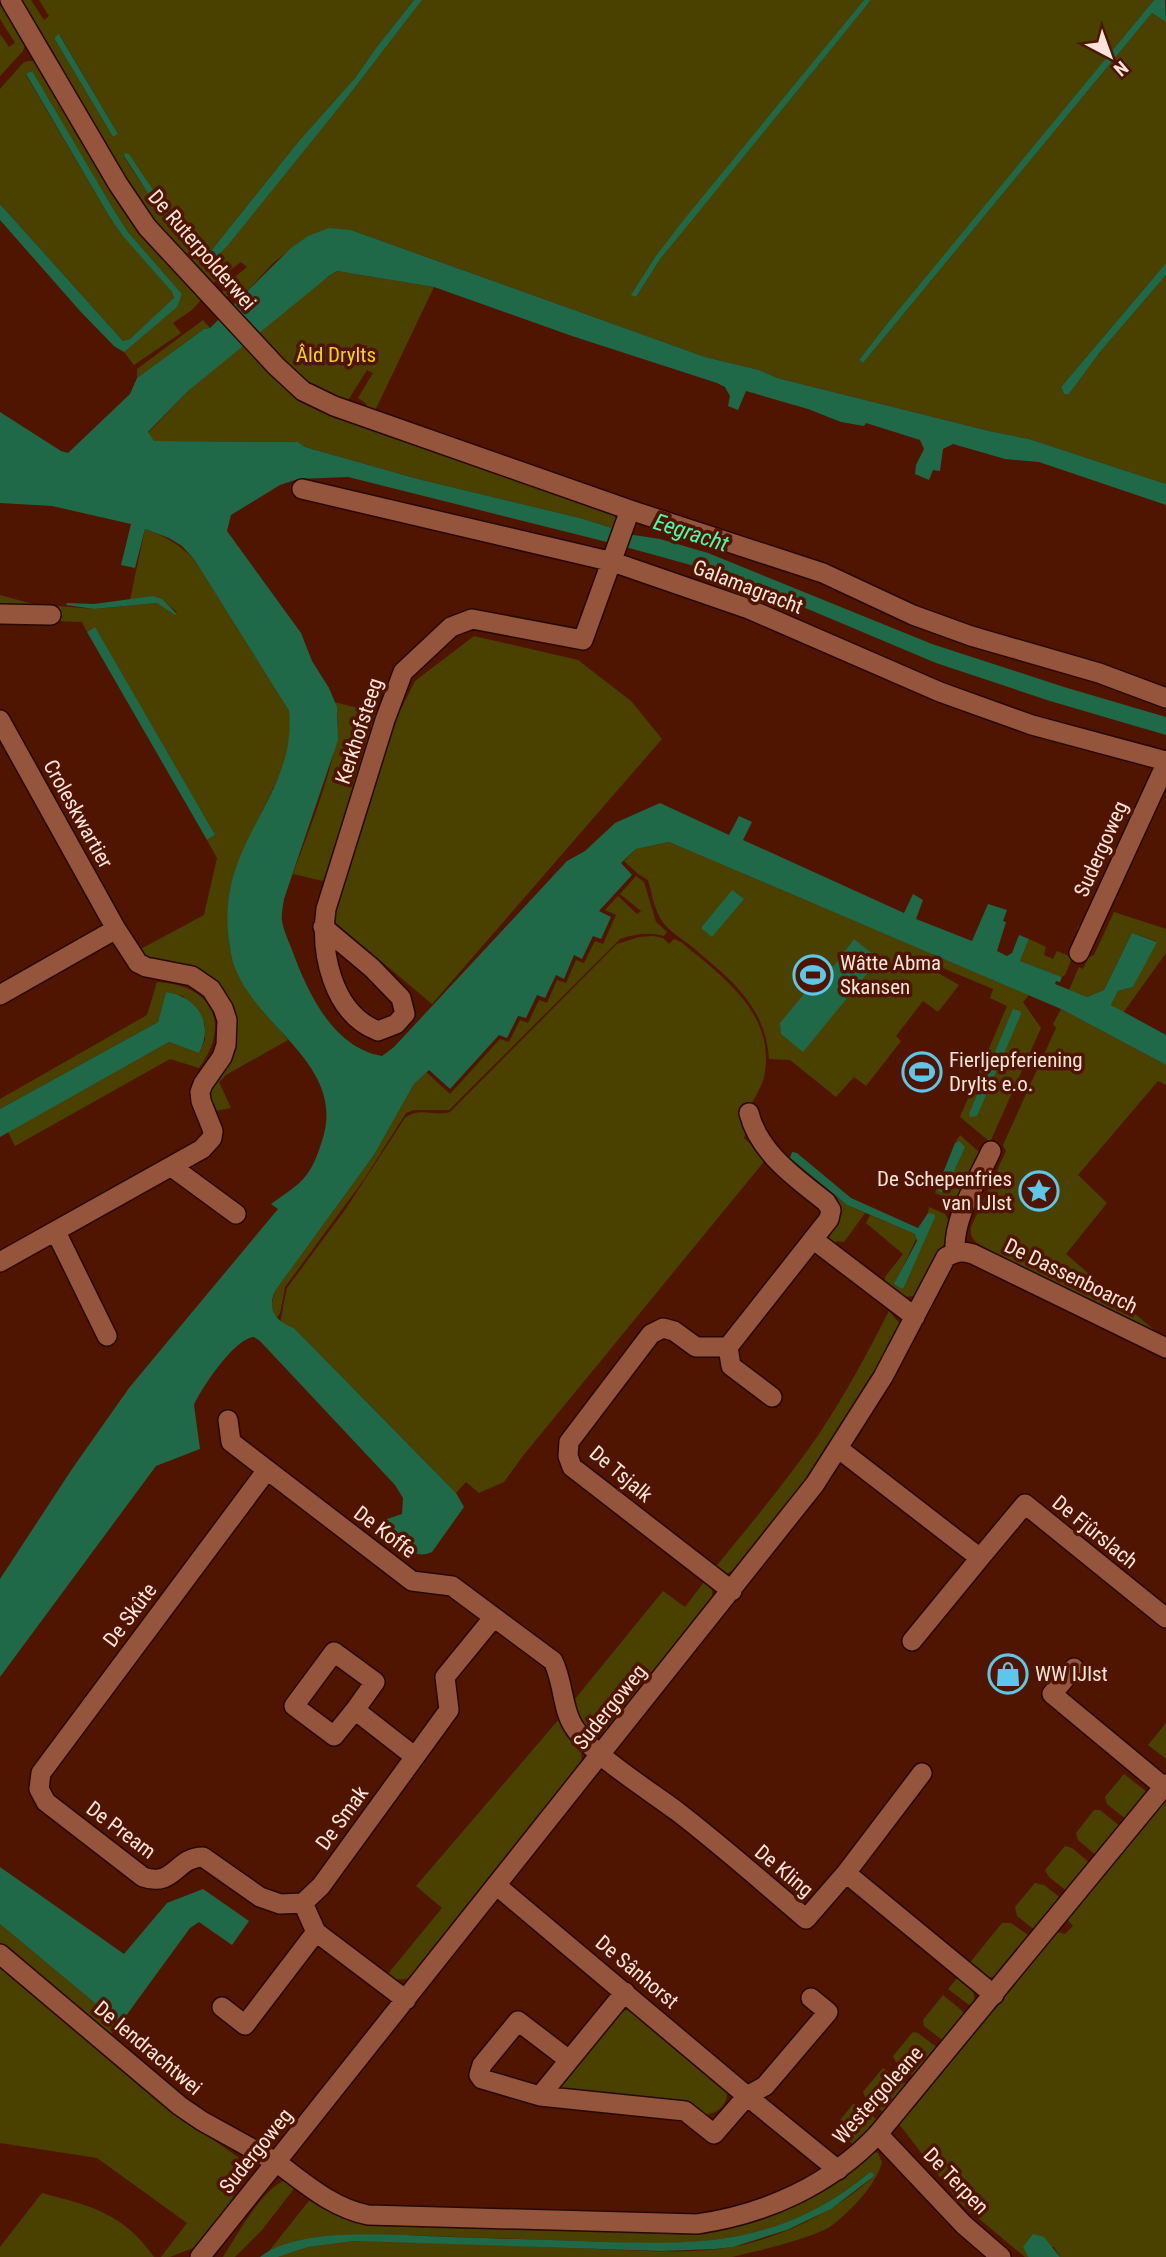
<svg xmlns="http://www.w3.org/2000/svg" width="1166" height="2257" font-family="'Roboto Condensed',sans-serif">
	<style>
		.green { fill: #4a4100; fill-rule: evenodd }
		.water { fill: #1f6848 }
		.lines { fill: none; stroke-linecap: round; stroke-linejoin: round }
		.minor-casing { stroke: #280901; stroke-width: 22 }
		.tertiary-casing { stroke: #280901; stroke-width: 22 }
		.minor { stroke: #95543c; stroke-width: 19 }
		.tertiary { stroke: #95543c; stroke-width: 19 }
		.labels { text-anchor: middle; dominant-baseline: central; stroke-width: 7; stroke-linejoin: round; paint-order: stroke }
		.street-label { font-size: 21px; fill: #fae3db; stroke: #501500 }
		.park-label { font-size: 21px; fill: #edd516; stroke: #501500 }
		.poi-label { font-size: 21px; fill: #fae3db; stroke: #501500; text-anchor: start }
		.water-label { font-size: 23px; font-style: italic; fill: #48fbb0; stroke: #501500 }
	</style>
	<rect width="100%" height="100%" fill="#501500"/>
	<path class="green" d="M0,0H4L26,42L23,51L0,76V34L9,47L15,43L0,19Z
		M17,0H31L44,20L49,16L39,0H414L376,48L355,78L298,142L211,251L206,252C201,247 197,240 192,235C166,209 147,184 125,154L124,157C147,193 172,227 202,258H216L349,95L422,0H864L657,256L632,294L636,297L661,258L691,219L871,0H1154L859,360L863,363L1152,13L1166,22V263L1061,387L1064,394H1069L1100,352L1166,275V484L1029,439L989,431L777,378L759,370L705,357L351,230L308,236L273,263L241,298L234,291L223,300L221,297L225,285L247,267L241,262L209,286L151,224ZM60,35L118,134L113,137L54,38Z
		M28,61H36L201,300L192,310L173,323L181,333L134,365L124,352L182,294L128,232L115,212L31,71L26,75L109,216L172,292L174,295L172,303L130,339L123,341L0,204V89L23,63Z
		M337,271L434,287L372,417L363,411L367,404L358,398L373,373L367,370L345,405L337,396L314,384L308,388L256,335L310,289Z
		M203,320L210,328L204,329L137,378V369Z
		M246,342L283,380L611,510L618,521L615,529L580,518L418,479L305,447L298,442L154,441L148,433L188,391Z
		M145,529C164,536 179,544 194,559L289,711L291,731L284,765L237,865L230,891L229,943L232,958L250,993L288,1040L226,1075L219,1082L231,1108L216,1111L208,1092L231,1005L155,964L137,951L204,915L217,858L207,840L214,836L94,628L87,632L82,622L56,621L0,609V595L33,604L94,609L157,603L177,614L176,611L157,597L130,600Z
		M474,636L578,660L631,701L662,739L432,1004L331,919L388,735L415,681Z
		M334,702L386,715L332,883L293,874C305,839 351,733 334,702Z
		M669,842L1029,995L1023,1002L1041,1028L991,1140L989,1141L960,1117L1007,1006L990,998L993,989L933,964L931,969L959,985L938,1012L923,1001L896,1036L901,1041L866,1086L854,1077L836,1097L790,1060L769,1059C766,1006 729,978 691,946C681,938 670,932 662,921C654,909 652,894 648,880L638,874L624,861L636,849Z
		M636,876L644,882L656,922L667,932L664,936C649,932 635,934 620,939L449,1110H414L406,1113L365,1178L285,1287L280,1313L276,1319L271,1307L275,1291L374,1155L414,1084L426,1072L450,1094L500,1039L509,1042L520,1020L528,1023L539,1000L547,1003L557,980L566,983L576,960L584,963L595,941L603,944L616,915L605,910L618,896L637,914L641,911L620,894Z
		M1114,912L1166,929V953L1123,1013L1111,1005L1118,991L1133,987L1156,941L1132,933L1104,990L1087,997L1069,990L1079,967L1083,969L1088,958L1094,955Z
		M1079,925L1085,929L1065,975L1062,977L1020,961L1029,939L1046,947L1044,955L1053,959L1057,951L1069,956L1072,947V942L1075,941L1079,931L1077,929Z
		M654,936L663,938L669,944L674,939L681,942C723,977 777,1014 764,1077C761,1090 752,1100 748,1112C745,1121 749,1126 744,1138L767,1158L522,1457L504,1482L479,1493L466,1482L456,1493L294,1328L280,1323L287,1288L345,1210L405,1118C419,1106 435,1117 450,1112L617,944L639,937Z
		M157,982C212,985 232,1023 199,1068L170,1059L15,1146L8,1132L169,1042L199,1053L205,1040V1024L183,996L166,992L158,1022L0,1109V1099L147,1015Z
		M1061,1009L1166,1065V1085L1158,1081L1078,1175L1107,1203L1066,1254L1162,1337L985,1248C976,1242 969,1239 971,1227L1006,1151L1003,1145L1056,1028L1053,1024Z
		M960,1135L980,1153L960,1199L951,1200L935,1193L937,1188L938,1191L944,1193L959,1141L955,1143Z
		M837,1197L847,1205L865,1213L844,1242L837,1241L834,1245L829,1238L840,1215Z
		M929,1207L945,1214L952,1227L921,1291L913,1296L905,1297L885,1284V1277L903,1254L866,1223L870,1215L915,1234L917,1237L895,1284L902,1289L930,1213H928Z
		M889,1311L901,1325L892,1346L811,1473L737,1568L728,1573L721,1574L714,1569C749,1526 785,1483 817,1437C844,1397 867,1354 889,1311Z
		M704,1582L712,1590V1599L609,1730L594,1735C579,1728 577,1713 575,1699L663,1591L685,1607Z
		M560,1718C562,1732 569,1742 581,1750L582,1764L412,1977C403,1980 395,1981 387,1975L442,1908L416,1886Z
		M1166,1723V1759L1148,1745Z
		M1124,1774L1148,1793L1127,1820L1107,1804L1105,1797Z
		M1166,1798V2257H1060L1054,2247H1023L1028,2257H1025L959,2202L899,2124L1055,1933L1058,1932L1065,1934L1073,1926L1067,1919Z
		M1094,1810H1100L1121,1827L1097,1856L1078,1840L1076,1833Z
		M1065,1846L1072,1848L1091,1864L1068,1892L1049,1877L1045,1870Z
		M1035,1883L1044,1885L1062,1899L1036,1931L1017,1916L1015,1907Z
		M1002,1923H1011L1031,1937L996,1976L988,1978L968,1965Z
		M0,1924L120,2024L108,2037L0,1947Z
		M0,1967L152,2093L212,2139L238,2157L241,2175L233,2197L226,2208L193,2248L170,2257H161L187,2223L97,2158L0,2143Z
		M959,1976C970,1985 978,1993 973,2008L948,1989Z
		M943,1995L967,2015L945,2042L924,2026L923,2020Z
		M628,2010L636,2011L725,2085C731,2102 720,2114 703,2115L560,2091L558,2087L622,2011Z
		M913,2032L918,2033L939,2049L915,2078L896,2062L893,2056Z
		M883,2068L909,2086L886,2114L866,2099L863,2092Z
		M853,2104L860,2106L880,2122L855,2146L834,2128Z
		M875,2152L878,2153L882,2162C877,2184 849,2213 831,2226C811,2239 757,2251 732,2257H278L308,2247L355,2241C434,2242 514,2246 594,2249C639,2250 687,2255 732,2247C784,2237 834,2212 873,2177L870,2172C777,2249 695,2246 580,2241C531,2239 481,2238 432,2236C377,2234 321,2231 269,2251L312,2197L332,2211L746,2223C795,2210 834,2183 875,2152Z
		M287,2180L296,2186L262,2230L235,2257H223C236,2237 264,2185 287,2180Z
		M42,2193C91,2206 123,2213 154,2257H0V2247Z"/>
	<path class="water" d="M414,0H422L349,95L228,245L211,263L202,258L157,207L124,156L125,153L129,154C148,184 167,210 192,235C197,240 201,247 206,252L211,251L298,142L355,78L376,48Z
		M864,0H871L661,258L636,297L631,295L656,256L686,217Z
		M1154,0H1165L1166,22L1152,13L863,363L859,360L888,323Z
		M59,34L118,134L113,137L54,38Z
		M32,71L115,212L128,232L182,294L177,307L124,352L114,346L80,311L0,220V204L123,341L130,339L174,298L172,292L123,236L109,216L26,74Z
		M329,228L351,230L705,357L759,370L777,378L989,431L1029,439L1166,484V505L1039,462L1005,459L953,444L943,449L940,471L933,470L929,480L915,474L916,465L924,449L920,440L866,423L864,426L841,422L808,409L746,391L738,410L728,406L730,396L725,387L717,383L572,336L434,287L337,271L329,276L188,391L148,432L154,441L298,442L305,447L418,479L580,518L634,535L660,539L708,553L932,644L1064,687L1166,717V735L1050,701L936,663L784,599L698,567L611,543L348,477L298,479L280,485L231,515L227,531L301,633L312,661L329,688L337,707L338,740L284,899C283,906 281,915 282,921C284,933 291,946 295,958C310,997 335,1048 382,1056L394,1047L567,861L585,851L615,823L660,803L729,835L739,816L752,822L743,840L904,913L913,894L923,900L916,919L972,941L988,904L1007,910L1003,921L1006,922L997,951L1007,956L1012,953L1019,935L1029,939L1020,961L1062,977L1060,982L1056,981L1055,984L1087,997L1104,990L1132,933L1157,942L1133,987L1118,991L1111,1005L1166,1035V1065L1061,1009L669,842L636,849L621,863L632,875L599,911L611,917L601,939L593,936L582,959L574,955L564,979L556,975L545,998L537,995L526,1018L518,1016L507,1038L499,1035L450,1089L429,1070L414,1084L374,1155L275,1291C267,1310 275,1321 294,1328L456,1493L464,1507L432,1552C413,1562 395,1539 380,1528L387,1519L402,1514L403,1498L395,1485L260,1341L254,1337C235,1338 202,1387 194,1405L200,1449L156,1466L0,1677V1579L72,1469L129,1388L278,1209L271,1204C302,1182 310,1179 322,1141C349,1060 245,1024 231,954C227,933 226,911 230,890C242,826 296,781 289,711L194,559L182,546L169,538L145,529L135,568L121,565L131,524L52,506L0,503V412L61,451L68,453L130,394L137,378L204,329L210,328L291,248L308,236Z
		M1166,263V275L1100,352L1069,394H1064L1061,387Z
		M153,596L162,599L177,614L175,615L157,603L94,609L66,605L67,603L94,604Z
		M95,627L215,835L207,840L87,632Z
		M732,890L744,899L712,937L701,928Z
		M854,939L879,959L803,1052L781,1034L780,1023L826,967L834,966Z
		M166,992C197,996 215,1024 199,1053L169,1042L0,1137V1109L158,1022Z
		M1013,1009L1020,1011L1021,1014L977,1116L970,1117L969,1114Z
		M959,1141L965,1147L944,1193L938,1191L937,1188L955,1143Z
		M792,1152L797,1153L851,1198L918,1228L928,1213L934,1214L935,1217L904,1287L902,1289L894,1284L917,1241L915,1234L847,1205L790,1158Z
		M0,1867L124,1954L167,1903L203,1889L249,1921L232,1945L199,1922L190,1928L120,2024L0,1924Z
		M870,2172L874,2174L873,2177L831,2209L787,2230L733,2247L715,2249L662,2251L355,2241L308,2247L278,2257H260C294,2231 364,2234 405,2235C463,2238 522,2239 580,2241C694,2245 777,2249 870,2172Z
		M1033,2234L1044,2237L1060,2257H1028L1023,2247Z"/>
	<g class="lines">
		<g class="minor-casing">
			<path id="minor" d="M10,0L118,184L147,227L276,366L303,391L334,406L630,510L823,573L913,615L971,636L1099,673L1166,698
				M302,489L613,562L749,609L940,692L1032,725L1166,761
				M0,614L51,615
				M0,720L116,929L138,963L146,967L192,976L211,989L223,1008L227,1020L226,1045L222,1057L203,1084L200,1092L201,1101L213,1131L212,1138L202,1149L0,1262
				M323,927L372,968L401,998L405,1014L396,1024L378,1031C332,1013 320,952 326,909L385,720L403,672L451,627L472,619L583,640L630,510
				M1079,953L1166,764
				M0,995L116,929
				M172,1167L236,1214
				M56,1232L107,1336
				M814,1240L915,1317
				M955,1252C953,1217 977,1182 991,1151
				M728,1347L731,1366L772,1397
				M228,1420L231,1442L412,1581L452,1586L553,1661C564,1683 562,1710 574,1727C591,1754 650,1791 678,1812C722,1846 764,1883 806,1919L846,1873L994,1995
				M839,1449L980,1558L1025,1504L1166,1618
				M267,1470L41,1773L39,1789L46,1802L143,1877C174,1888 176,1857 203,1857L260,1897L280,1904L303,1903L316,1932L406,2000
				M732,1591L572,1467L568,1456L569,1442L651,1334L663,1328L674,1331L696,1347H728L829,1219L831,1210L826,1202C796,1178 759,1153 749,1113
				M912,1641L980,1558
				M1074,1668L1052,1694L1164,1787
				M355,1710L334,1736L294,1706L334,1652L375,1682L355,1710L414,1756
				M846,1873L922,1773
				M496,1885L747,2096L765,2086L828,2012L811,1998
				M303,1903L321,1886L449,1710L445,1677L494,1617
				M0,1954L180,2106L202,2121L276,2162L815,1484L883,1377L946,1257C956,1252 962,1250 973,1254L1166,1348
				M222,2007L245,2025L316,1932
				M569,2060L518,2021L482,2065L479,2075L482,2079L540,2096L685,2111L714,2134L747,2096L838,2170
				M540,2096L625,1992
				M878,2134L964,2225L1001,2257"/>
		</g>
		<g class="tertiary-casing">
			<path id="tertiary" d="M200,2257L276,2162C305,2183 332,2208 368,2215L697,2224C766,2214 830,2185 878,2134L1166,1784"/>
		</g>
		<use href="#minor" class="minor"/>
		<use href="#tertiary" class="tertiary"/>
	</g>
	<defs>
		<g id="stadium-ring" transform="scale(2.0125)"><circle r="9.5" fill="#501500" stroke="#5cc7e8" stroke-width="1.5"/><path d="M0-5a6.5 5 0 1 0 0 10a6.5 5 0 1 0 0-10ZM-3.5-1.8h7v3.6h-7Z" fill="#5cc7e8"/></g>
		<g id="sight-ring" transform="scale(2.0125)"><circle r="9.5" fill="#501500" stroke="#5cc7e8" stroke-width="1.5"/><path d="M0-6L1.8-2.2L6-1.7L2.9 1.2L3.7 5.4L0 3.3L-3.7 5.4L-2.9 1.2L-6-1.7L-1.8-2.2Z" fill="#5cc7e8"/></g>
		<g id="shop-ring" transform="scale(2.0125)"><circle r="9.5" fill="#501500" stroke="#5cc7e8" stroke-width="1.5"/><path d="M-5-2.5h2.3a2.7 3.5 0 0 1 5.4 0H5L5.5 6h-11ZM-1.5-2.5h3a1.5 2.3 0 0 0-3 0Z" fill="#5cc7e8"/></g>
	</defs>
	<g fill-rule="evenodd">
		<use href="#stadium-ring" x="813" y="975"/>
		<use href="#stadium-ring" x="922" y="1072"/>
		<use href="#sight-ring" x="1039" y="1191"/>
		<use href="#shop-ring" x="1008" y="1674"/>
	</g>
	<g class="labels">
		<g class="street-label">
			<text transform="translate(202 250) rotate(49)">De Ruterpolderwei</text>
			<text transform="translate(748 587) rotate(21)">Galamagracht</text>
			<text transform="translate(359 731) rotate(-72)">Kerkhofsteeg</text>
			<text transform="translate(78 814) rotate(61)">Croleskwartier</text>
			<text transform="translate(1101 849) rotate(-66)">Sudergoweg</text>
			<text transform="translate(1071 1276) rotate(26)">De Dassenboarch</text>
			<text transform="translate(621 1474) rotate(40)">De Tsjalk</text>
			<text transform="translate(385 1532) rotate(37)">De Koffe</text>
			<text transform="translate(1095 1532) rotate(39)">De Fjûrslach</text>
			<text transform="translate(130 1615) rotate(-53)">De Skûte</text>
			<text transform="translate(610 1707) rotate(-51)">Sudergoweg</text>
			<text transform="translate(342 1818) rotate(-54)">De Smak</text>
			<text transform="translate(121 1830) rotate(37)">De Pream</text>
			<text transform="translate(784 1871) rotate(40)">De Kling</text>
			<text transform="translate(637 1972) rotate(40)">De Sânhorst</text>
			<text transform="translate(148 2048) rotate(40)">De Iendrachtwei</text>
			<text transform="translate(878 2095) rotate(-48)">Westergoleane</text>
			<text transform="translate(256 2151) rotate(-51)">Sudergoweg</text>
			<text transform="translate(956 2181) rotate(46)">De Terpen</text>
		</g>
		<g class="park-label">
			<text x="336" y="355">Âld Drylts</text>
		</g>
		<g class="poi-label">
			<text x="840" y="963">Wâtte Abma<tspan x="840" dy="24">Skansen</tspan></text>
			<text x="949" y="1060">Fierljepferiening<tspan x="949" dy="24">Drylts e.o.</tspan></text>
			<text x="1012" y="1179" text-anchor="end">De Schepenfries<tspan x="1012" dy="24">van IJlst</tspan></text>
			<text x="1035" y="1674">WW IJlst</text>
		</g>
		<g class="water-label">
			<text transform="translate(691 533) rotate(18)">Eegracht</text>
		</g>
	</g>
	<g transform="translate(1110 56) rotate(139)" stroke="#501500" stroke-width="5" paint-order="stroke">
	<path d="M0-5L12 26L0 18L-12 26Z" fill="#fae3db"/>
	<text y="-10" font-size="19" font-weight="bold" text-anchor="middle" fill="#fae3db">N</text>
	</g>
</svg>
